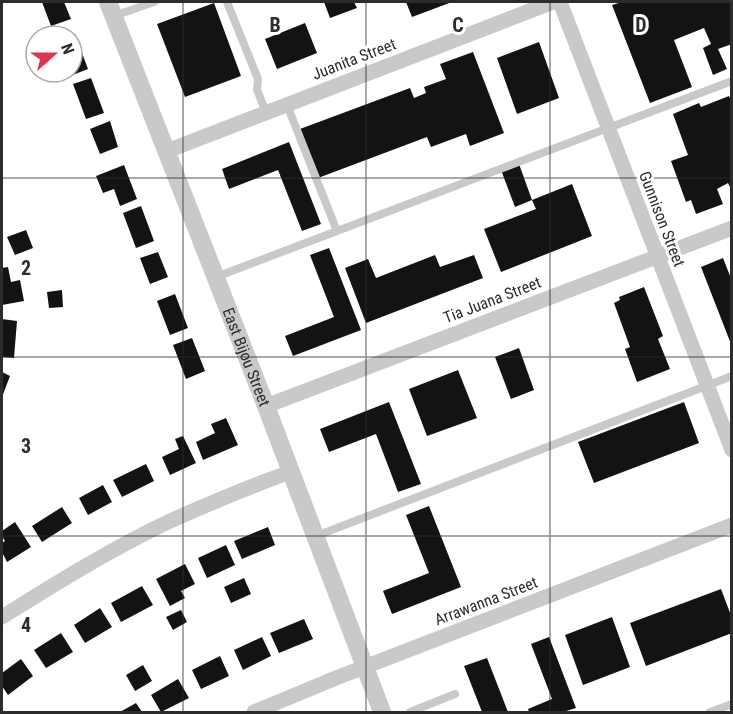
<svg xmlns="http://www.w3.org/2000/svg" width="733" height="714" font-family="'Roboto Condensed',sans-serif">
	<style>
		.building { fill: #131313 }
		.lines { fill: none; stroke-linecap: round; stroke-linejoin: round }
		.service { stroke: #c9c9c9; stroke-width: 8 }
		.minor { stroke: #c9c9c9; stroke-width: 15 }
		.tertiary { stroke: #c9c9c9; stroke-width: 18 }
		.grid { fill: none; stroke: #2c2c2c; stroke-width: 1.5; stroke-opacity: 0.55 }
		.labels { text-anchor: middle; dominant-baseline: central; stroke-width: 6; stroke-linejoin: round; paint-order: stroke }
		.street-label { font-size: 16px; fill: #2c2c2c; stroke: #fff }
		.grid-label { font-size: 20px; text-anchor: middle; font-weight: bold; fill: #2c2c2c; stroke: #fff; stroke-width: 6; stroke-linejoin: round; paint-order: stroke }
	</style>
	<rect width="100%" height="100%" fill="#fff"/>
	<path class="building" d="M42,2H64L71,19L51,26Z
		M324,2H354L357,8L330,18Z
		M406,2H452L412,17Z
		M622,2H732V44L718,49L727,69L713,75L703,48L711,44L704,28L674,40L692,87L650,103L612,5Z
		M214,3L241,76L185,97L157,24Z
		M305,23L317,53L277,69L265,39Z
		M75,34L88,69L70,76L69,72H72V35Z
		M539,42L559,98L517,114L497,58Z
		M473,52L504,133L470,146L466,134L431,147L427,137L318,178L300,129L410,88L414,98L426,93L424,87L446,79L440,64Z
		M91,78L104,113L86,119L73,84Z
		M729,96L732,102V191L728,183L717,189L723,204L696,214L691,200L686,202L671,161L688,155L673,114L699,103L701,107Z
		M110,121L118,147L100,154L90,129Z
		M289,142L321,224L302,231L278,170L229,189L222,169Z
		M519,164L532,200L515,207L501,170Z
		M124,165L137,199L120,206L114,189L103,193L96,176Z
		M572,184L592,236L501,272L484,229L536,209L532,200Z
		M141,206L154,241L136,248L123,213Z
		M26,230L33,248L15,255L7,237Z
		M329,248L361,330L293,356L285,336L334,317L310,255Z
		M158,252L168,277L150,284L140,258Z
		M435,255L440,267L474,255L483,278L366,323L345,268L368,259L376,278Z
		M723,258L732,281L731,344L701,267Z
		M8,267L11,282L20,280L24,301L2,305V268Z
		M644,287L663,336L658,339L670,369L637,382L625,349L630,347L614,303L620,300L619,297Z
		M62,290L63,307L49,308L47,292Z
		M175,294L188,328L170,335L157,301Z
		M2,319L17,321L14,358L2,357Z
		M192,338L205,371L186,379L173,345Z
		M519,348L534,390L511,399L495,357Z
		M458,370L477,418L427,436L409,389Z
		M2,372L10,376L2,397Z
		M389,402L421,484L398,492L376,434L329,452L320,429Z
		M684,402L699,443L594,483L578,442Z
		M226,418L238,445L203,460L196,442L215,433L211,424Z
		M183,436L196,463L170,475L162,457L179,449L175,439Z
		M146,464L154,481L122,497L113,480Z
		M103,485L112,502L88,515L79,498Z
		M429,506L461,587L392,614L383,591L429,573L406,515Z
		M62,507L72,523L42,542L32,526Z
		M15,522L31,547L7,562L2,552V543L5,541L2,536V531Z
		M268,527L275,545L242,559L234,541Z
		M226,545L235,565L207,578L198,558Z
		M185,564L195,584L181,591L185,598L170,606L156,579Z
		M244,578L251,594L231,603L224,587Z
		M142,586L153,605L121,622L111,603Z
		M721,589L732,618V633L646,666L630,623Z
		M100,608L112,627L85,643L74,625Z
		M181,610L187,622L173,630L166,617Z
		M612,617L630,667L583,685L565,635Z
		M304,619L313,639L279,653L270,633Z
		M61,633L73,652L46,668L34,650Z
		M262,637L271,656L243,670L234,650Z
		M549,637L576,708L563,712H529L528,709L552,699L531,644Z
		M220,656L229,676L201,689L192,670Z
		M487,658L508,712H482L464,666Z
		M21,659L33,676L8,695L2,686V673Z
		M143,665L152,681L135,691L126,675Z
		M178,679L189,698L161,712L151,695Z
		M136,703L142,712H120Z"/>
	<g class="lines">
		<path class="service" d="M227,2L258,79L257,90L266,112
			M114,16L154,2
			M287,105L337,231
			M216,277L732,81
			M316,536L732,376
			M410,712L455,694
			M710,712L732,704"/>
		<path class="minor" d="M560,2L732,450
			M167,151L553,2
			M266,406L732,228
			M2,617C55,584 111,549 168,522C208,504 249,487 290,472
			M254,712L336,678L732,525"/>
		<path class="tertiary" id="s1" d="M108,2L266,406L382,712"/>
	</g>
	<path class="grid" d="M183,2V712M366,2V712M550,2V712M2,178H732M2,357H732M2,536H732"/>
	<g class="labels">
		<g class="street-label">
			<text transform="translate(354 59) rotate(-21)">Juanita Street</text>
			<text transform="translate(662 219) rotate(69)">Gunnison Street</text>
			<text transform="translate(492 300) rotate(-21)">Tia Juana Street</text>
			<text stroke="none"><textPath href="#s1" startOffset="381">East Bijou Street</textPath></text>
			<text transform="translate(486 601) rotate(-21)">Arrawanna Street</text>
		</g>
	</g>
	<g class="grid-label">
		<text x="275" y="32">B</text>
		<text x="458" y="32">C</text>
		<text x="641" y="32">D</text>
		<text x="26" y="275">2</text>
		<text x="26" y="453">3</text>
		<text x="26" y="632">4</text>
	</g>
	<rect width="733" height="714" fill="none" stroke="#2c2c2c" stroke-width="6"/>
	<g transform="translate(54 54) rotate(69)"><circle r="28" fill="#ffffff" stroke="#ababab" stroke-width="1.5"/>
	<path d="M0-4.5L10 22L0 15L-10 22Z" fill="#dd3451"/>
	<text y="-9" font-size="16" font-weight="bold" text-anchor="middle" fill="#2c2c2c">N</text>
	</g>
</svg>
